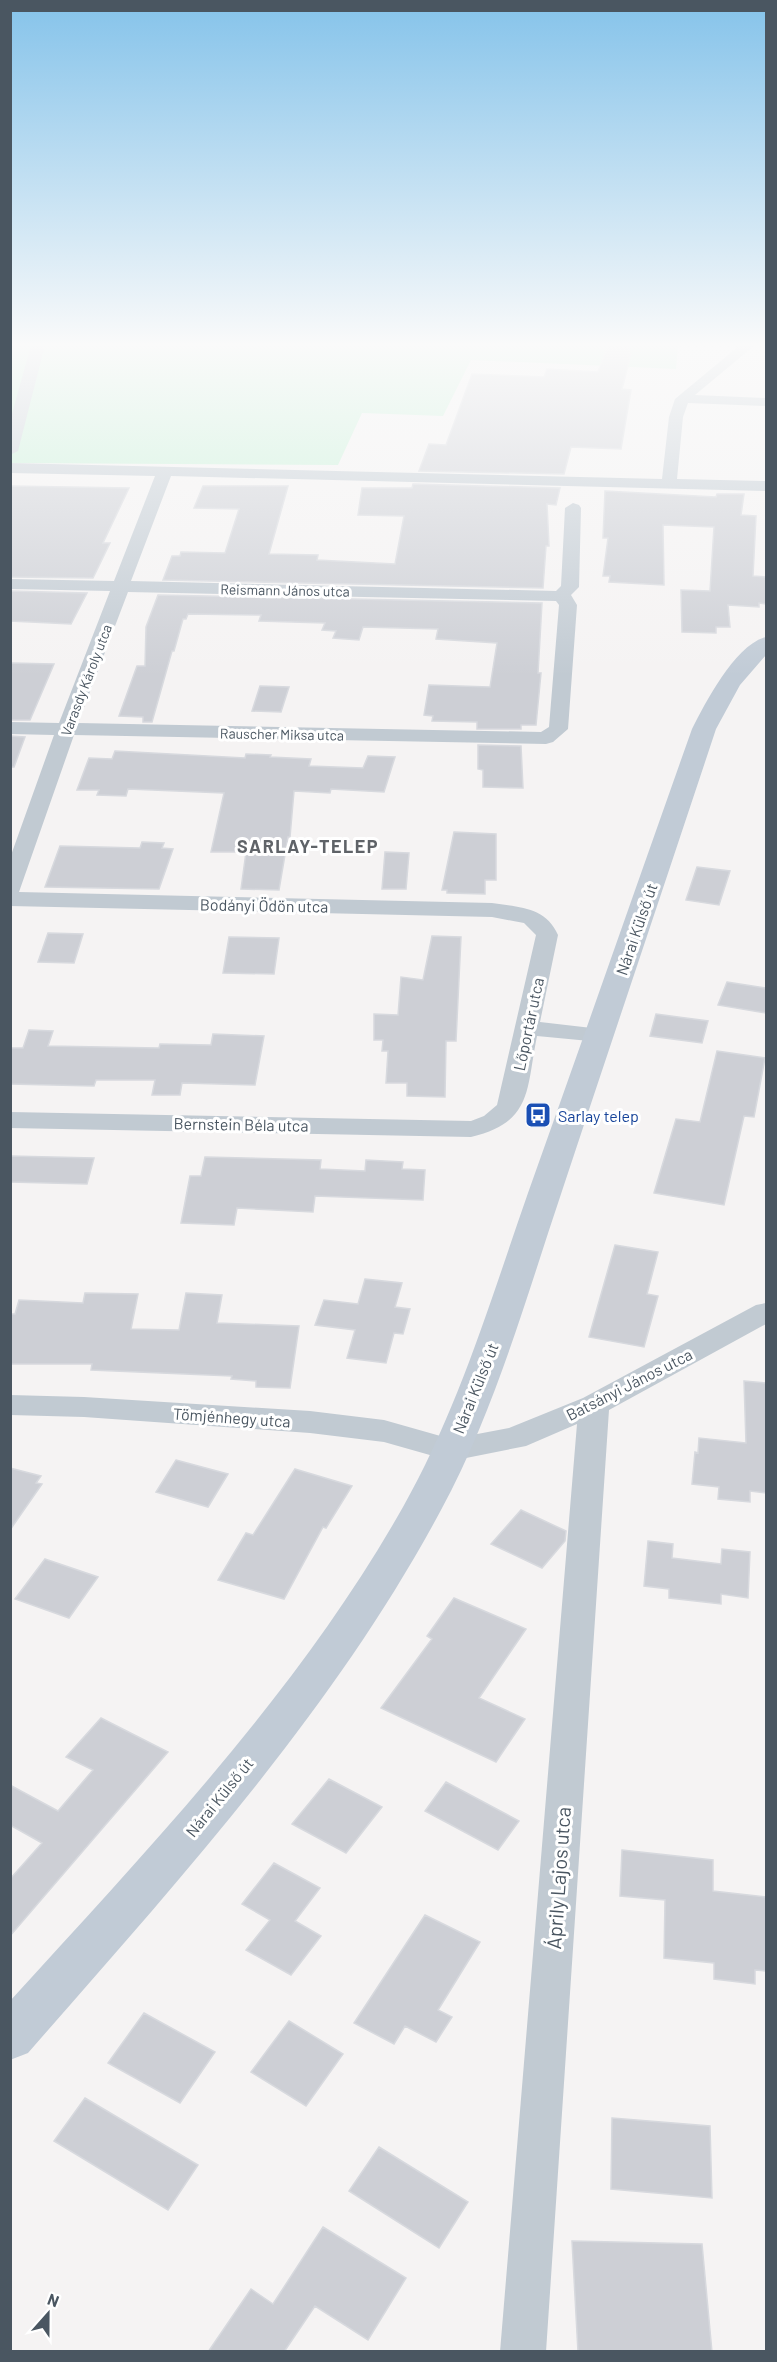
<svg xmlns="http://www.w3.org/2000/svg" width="777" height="2362" font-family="Barlow,sans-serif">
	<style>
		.green { fill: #c3f1d5 }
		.building { fill: #cdcfd5; stroke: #d7d9de; stroke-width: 1.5 }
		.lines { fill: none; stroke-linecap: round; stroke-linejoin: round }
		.street { fill: #c1cad2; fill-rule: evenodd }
		.secondary { fill: #c1cbd6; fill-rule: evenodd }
		.labels { text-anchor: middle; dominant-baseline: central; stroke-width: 6; stroke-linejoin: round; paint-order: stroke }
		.far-street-label { font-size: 14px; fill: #4a5661; stroke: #fff }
		.street-label { font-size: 16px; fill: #4a5661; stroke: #fff }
		.transit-label { font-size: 16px; fill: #164399; stroke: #fff; text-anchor: start }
		.far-district-label { font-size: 18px; font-weight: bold; letter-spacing: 1.5px; fill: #5f6368; stroke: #fff }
		.near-street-label { font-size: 20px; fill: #4a5661; stroke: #fff }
	</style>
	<rect width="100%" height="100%" fill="#f5f3f3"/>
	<path class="green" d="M11,345H678L676,369L471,360L443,416L362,413L338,465L11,463Z"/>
	<path class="building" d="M608,345H630L629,354H631L622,389L631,390L621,449L571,447L564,474L419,471L429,444L446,445L472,374L544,377L547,369L598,372Z
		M413,484L560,488L556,505L547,504L549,546H546L543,588L163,580L172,556H180L181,552L225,553L239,509L194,508L203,486H288L269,554L318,555L317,560L395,564L404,516L358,515L362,488H412Z
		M10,486L129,488L103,543H110L93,578L10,577Z
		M605,491L716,497L717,494H744L741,515L756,516L753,576L766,577V604L759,603V607L728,605L730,627H716V633L682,632L681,590L710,591L714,527L663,525L664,585L609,582L610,576H603L608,538H603Z
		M10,591L87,593L71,624L10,621Z
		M158,595L542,603L538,673H541L536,725H521V729H477V722L432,721L433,716L424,715L429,685L490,687L497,643L436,639L438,629L363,627L359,640L333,638L336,631L322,630L325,623L259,621L261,615L188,614L186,619H183L174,651H172L152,722H143V717L119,716L137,666H145L146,627Z
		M10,663L54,664L30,720H10Z
		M260,686L289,687L281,712L252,711Z
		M10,736L25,737L14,767H10Z
		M478,745L521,746L523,788L483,787V770L478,769Z
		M115,751L245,758L246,754L271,755L270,757L311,759L309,766L363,768L368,756L395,757L384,792L331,789L330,793L294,791L290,837H288L279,890L241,889L246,852H211L224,793L128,789L126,796L97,795L99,790H77L89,758L112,759Z
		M454,832L496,834V880H485V894L447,893V890H442Z
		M142,842L164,843L162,848L173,849L159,889L45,887L60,846L140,848Z
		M385,852L409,853L406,889H382Z
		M697,867L730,871L719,905L686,900Z
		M48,933L83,934L74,963L38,962Z
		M432,936L461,937L456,1041H446L445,1097L407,1096V1083H386L388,1051H382L383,1040H374V1014L398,1015L401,977L423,980Z
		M229,937L279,938L274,974L223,973Z
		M727,982L766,988V1013L718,1005Z
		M656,1014L708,1021L702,1043L650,1036Z
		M29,1030L53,1031L48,1046L159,1048L160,1044L211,1045L213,1034L264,1036L255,1085L182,1083L180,1095H152L155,1080H96L94,1086L10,1084V1048H23Z
		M717,1051L765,1058L754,1117L744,1116L724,1205L654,1193L676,1119L700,1122Z
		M10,1156L94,1158L87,1184L10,1182Z
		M205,1157L321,1160L320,1169L365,1171L366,1160L403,1162L402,1169L425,1170L423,1200L315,1196L313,1212L237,1208L234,1225L181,1223L190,1176H201Z
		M615,1245L658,1252L647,1294L658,1296L644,1347L589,1337Z
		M365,1279L402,1283L395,1307L410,1309L403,1334L394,1333L386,1363L347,1358L355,1330L315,1325L324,1300L358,1304Z
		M85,1293L138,1294L131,1329L179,1330L186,1293L222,1295L217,1323L299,1326L290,1388L256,1387V1381L231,1379L232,1376L91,1370L92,1364H10V1314H15L19,1300L83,1303Z
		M744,1381L766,1383V1493L750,1491V1502L718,1499L719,1487L692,1484L695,1452L698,1453L699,1438L746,1443Z
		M176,1460L228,1474L208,1507L156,1492Z
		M10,1468L41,1476L36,1483L42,1484L10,1530Z
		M295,1469L352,1486L326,1528L323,1527L284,1599L218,1580L246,1533L253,1535Z
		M521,1510L566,1531L565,1541L542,1568L491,1544Z
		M648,1541L673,1544L672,1558L721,1564L722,1549L750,1552L748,1598L721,1594V1604L669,1598V1589L644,1586Z
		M45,1559L98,1577L69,1618L15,1599Z
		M454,1598L526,1629L479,1698L525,1719L496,1762L381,1708L432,1639L427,1636Z
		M101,1718L168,1752L10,1936V1879L42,1843L10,1825V1785L58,1811L93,1770L66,1757Z
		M329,1779L382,1807L346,1853L292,1824Z
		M446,1782L519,1821L498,1850L425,1811Z
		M622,1850L713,1860V1891L766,1897V1971L755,1970V1984L714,1979V1963L664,1958L665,1900L620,1896Z
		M274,1863L320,1888L295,1921L321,1936L291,1975L246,1950L270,1920L242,1904Z
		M425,1915L480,1942L438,2010L452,2017L436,2042L405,2026L394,2044L354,2023Z
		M144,2013L215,2052L180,2103L108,2063Z
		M289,2021L343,2054L306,2106L251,2072Z
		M85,2098L198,2165L168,2210L54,2141Z
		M612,2118L710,2126L712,2198L611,2189Z
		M379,2147L468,2202L439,2248L349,2191Z
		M323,2227L406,2278L368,2340L315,2306L284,2352H208L251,2289L273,2304Z
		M572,2241L702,2244L712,2352H578Z"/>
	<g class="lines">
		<path class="street" d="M31,345H45L18,451L10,455V421Z
			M740,345H755L695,395L766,398V406L688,403L683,417L677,479L766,481V491L171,476L131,581L556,591L561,586L565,508L573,503L579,505L581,508L579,587L571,595L577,605L568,729L553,742L546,744L74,735L19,892L492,903C519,907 546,907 558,935L540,1022L609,1030L612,1035L609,1040L600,1042L537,1036C526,1090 533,1122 471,1137L10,1128V1112L471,1121L484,1116L497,1105L536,935L524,923L492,917L10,906V858L54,735L10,734V722L59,723L110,591L10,589V579L114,581L155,476L10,473V463L662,479L669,417L675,399ZM128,592L556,601L559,605L549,727L541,732L78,723Z
			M766,1303V1324L609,1410L546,2352H500L577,1424L526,1446L451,1461L384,1442L310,1433L84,1417L10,1415V1395L84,1397L310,1411L384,1420L451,1439L509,1428L583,1398L756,1305Z"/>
		<path class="secondary" d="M766,637V655L740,685L716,729C665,883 613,1037 562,1191C526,1298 495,1410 441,1510C333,1712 177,1882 28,2053L10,2060V2001C152,1845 299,1691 403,1507C458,1410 491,1299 528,1193C583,1039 637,884 692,729C706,702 735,645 766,637Z"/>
	</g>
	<linearGradient id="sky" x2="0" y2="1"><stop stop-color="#85c3ea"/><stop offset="0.51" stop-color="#fafafa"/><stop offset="1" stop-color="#fafafa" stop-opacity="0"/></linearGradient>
	<rect width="777" height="676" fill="url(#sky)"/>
	<defs>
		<g id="bus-square" transform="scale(1.35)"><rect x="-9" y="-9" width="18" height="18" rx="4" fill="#1a4fb4" stroke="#fff"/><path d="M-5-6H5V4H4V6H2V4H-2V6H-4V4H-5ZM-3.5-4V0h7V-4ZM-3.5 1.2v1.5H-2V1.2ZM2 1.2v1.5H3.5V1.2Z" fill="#fff"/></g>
	</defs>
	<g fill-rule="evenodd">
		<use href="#bus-square" x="538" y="1115"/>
	</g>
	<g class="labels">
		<g class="far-street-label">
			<text transform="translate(285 590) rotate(1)">Reismann János utca</text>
			<text transform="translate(86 680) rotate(-69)">Varasdy Károly utca</text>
			<text transform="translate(282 734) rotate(1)">Rauscher Miksa utca</text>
		</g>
		<g class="street-label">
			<text transform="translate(264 905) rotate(1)">Bodányi Ödön utca</text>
			<text transform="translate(636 929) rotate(-71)">Nárai Külső út</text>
			<text transform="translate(528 1024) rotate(-78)">Lőportár utca</text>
			<text transform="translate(241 1124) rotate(1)">Bernstein Béla utca</text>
			<text transform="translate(629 1384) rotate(-27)">Batsányi János utca</text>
			<text transform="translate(475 1388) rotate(-68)">Nárai Külső út</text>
			<text transform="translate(232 1417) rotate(4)">Tömjénhegy utca</text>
			<text transform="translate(219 1797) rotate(-51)">Nárai Külső út</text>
		</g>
		<g class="transit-label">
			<text x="558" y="1115">Sarlay telep</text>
		</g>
		<g class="far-district-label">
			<text x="308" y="846">SARLAY-TELEP</text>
		</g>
		<g class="near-street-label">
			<text transform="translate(558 1878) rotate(-86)">Áprily Lajos utca</text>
		</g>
	</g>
	<rect width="777" height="2362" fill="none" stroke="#4a5661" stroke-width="24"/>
	<g transform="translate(48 2314) rotate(21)" stroke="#ffffff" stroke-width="4.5" paint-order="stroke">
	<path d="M0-4.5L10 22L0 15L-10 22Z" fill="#4a5661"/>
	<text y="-9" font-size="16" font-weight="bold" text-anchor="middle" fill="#4a5661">N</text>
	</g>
</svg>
